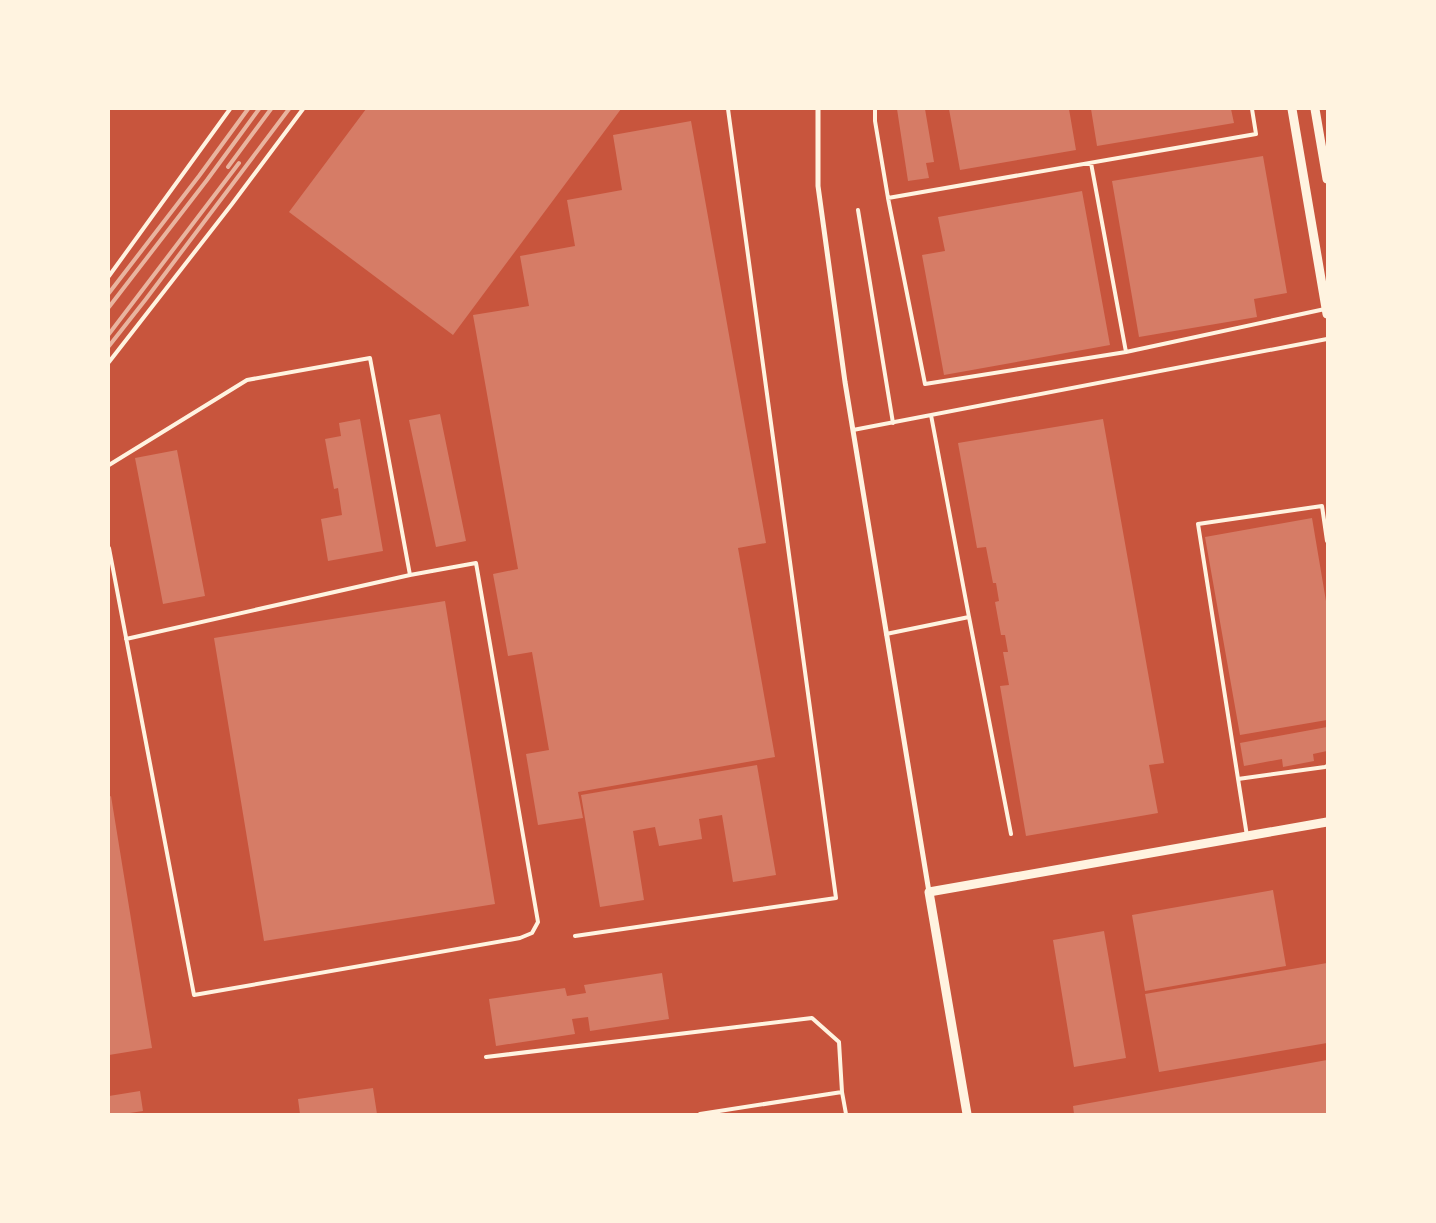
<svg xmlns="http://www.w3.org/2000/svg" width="1436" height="1223" font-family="Ubuntu,sans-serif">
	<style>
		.building { fill: #d67c66 }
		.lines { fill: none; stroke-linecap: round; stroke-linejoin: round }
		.service { stroke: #fff3e0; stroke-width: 4 }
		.minor { stroke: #fff3e0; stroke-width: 5 }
		.tertiary { stroke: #fff3e0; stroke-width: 9 }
		.rail { stroke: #e9b49f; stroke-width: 4 }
	</style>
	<rect width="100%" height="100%" fill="#c8553d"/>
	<path class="building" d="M366,109H621L453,335L289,212Z
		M897,109H925L934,162L926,163L929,178L908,181Z
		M949,109H1069L1076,150L960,170Z
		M1091,109H1231L1234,123L1097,146Z
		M691,121L766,543L738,548L775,757L578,792L583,818L538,825L526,754L549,750L532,652L508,656L493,574L518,569L473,315L529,306L520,256L575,246L567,200L622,190L613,135Z
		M1263,156L1287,293L1254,299L1257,317L1139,337L1112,181Z
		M1082,191L1110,345L944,375L922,255L945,251L938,217Z
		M440,414L466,541L436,547L409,420Z
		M360,419L383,551L328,561L321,519L342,515L338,488L334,489L325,439L341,436L339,423Z
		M1103,419L1164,763L1149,765L1158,813L1026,836L1000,686L1009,685L1003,652H1008L1005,635H1001L995,602L999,601L996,583H993L986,547L977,548L958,443Z
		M177,450L205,596L163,604L135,458Z
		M1312,518L1327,607V720L1240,735L1205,537Z
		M445,601L495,904L264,941L214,638Z
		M1327,727V751L1313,754L1314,761L1283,767L1282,759L1244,766L1240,743Z
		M757,765L776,875L733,882L722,815L699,819L702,839L659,846L655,827L633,831L644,900L600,907L581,795Z
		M111,796L152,1048L109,1055V797Z
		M1273,890L1286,966L1145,991L1132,915Z
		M1104,931L1126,1058L1074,1067L1053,940Z
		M1327,963V1043L1159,1072L1145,994Z
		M662,973L669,1019L590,1031L588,1017L572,1019L575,1034L496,1046L489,999L565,988L567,996L586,993L584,985Z
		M1327,1060V1114H1074L1073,1106Z
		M373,1088L377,1114H300L298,1099Z
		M140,1091L143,1111L123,1114H109V1096Z"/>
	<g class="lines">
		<path class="service" d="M875,109V121L888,198L1256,134L1252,109
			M1091,163L1126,352L1325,309
			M888,198L925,384L1126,352
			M858,210L893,423
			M109,276L230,109
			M109,362L232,204L303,109
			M853,430L1327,339
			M109,465L247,380L370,358L410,575L476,563L538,922L532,933L520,938L194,995L109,548
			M969,617L1011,834
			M886,634L969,617L931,415
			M126,639L410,575
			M1238,779L1325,767L1327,766
			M1247,836L1198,524L1322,506L1327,541
			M575,936L836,898L728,109
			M486,1057L812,1018L839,1042L842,1092
			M700,1114L842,1092L846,1114"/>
		<path class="minor" d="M818,109V186L845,382L929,892"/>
		<path class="tertiary" d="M1292,109L1327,314
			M1315,109L1327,179
			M967,1114L929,892L1327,822"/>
		<path class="rail" d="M228,167L271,109
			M109,293L199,176L248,109
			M109,307L207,180L259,109
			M109,334L239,163
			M109,346L146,299L289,109"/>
	</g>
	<rect width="1436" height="1223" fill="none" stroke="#fff3e0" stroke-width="220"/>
</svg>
